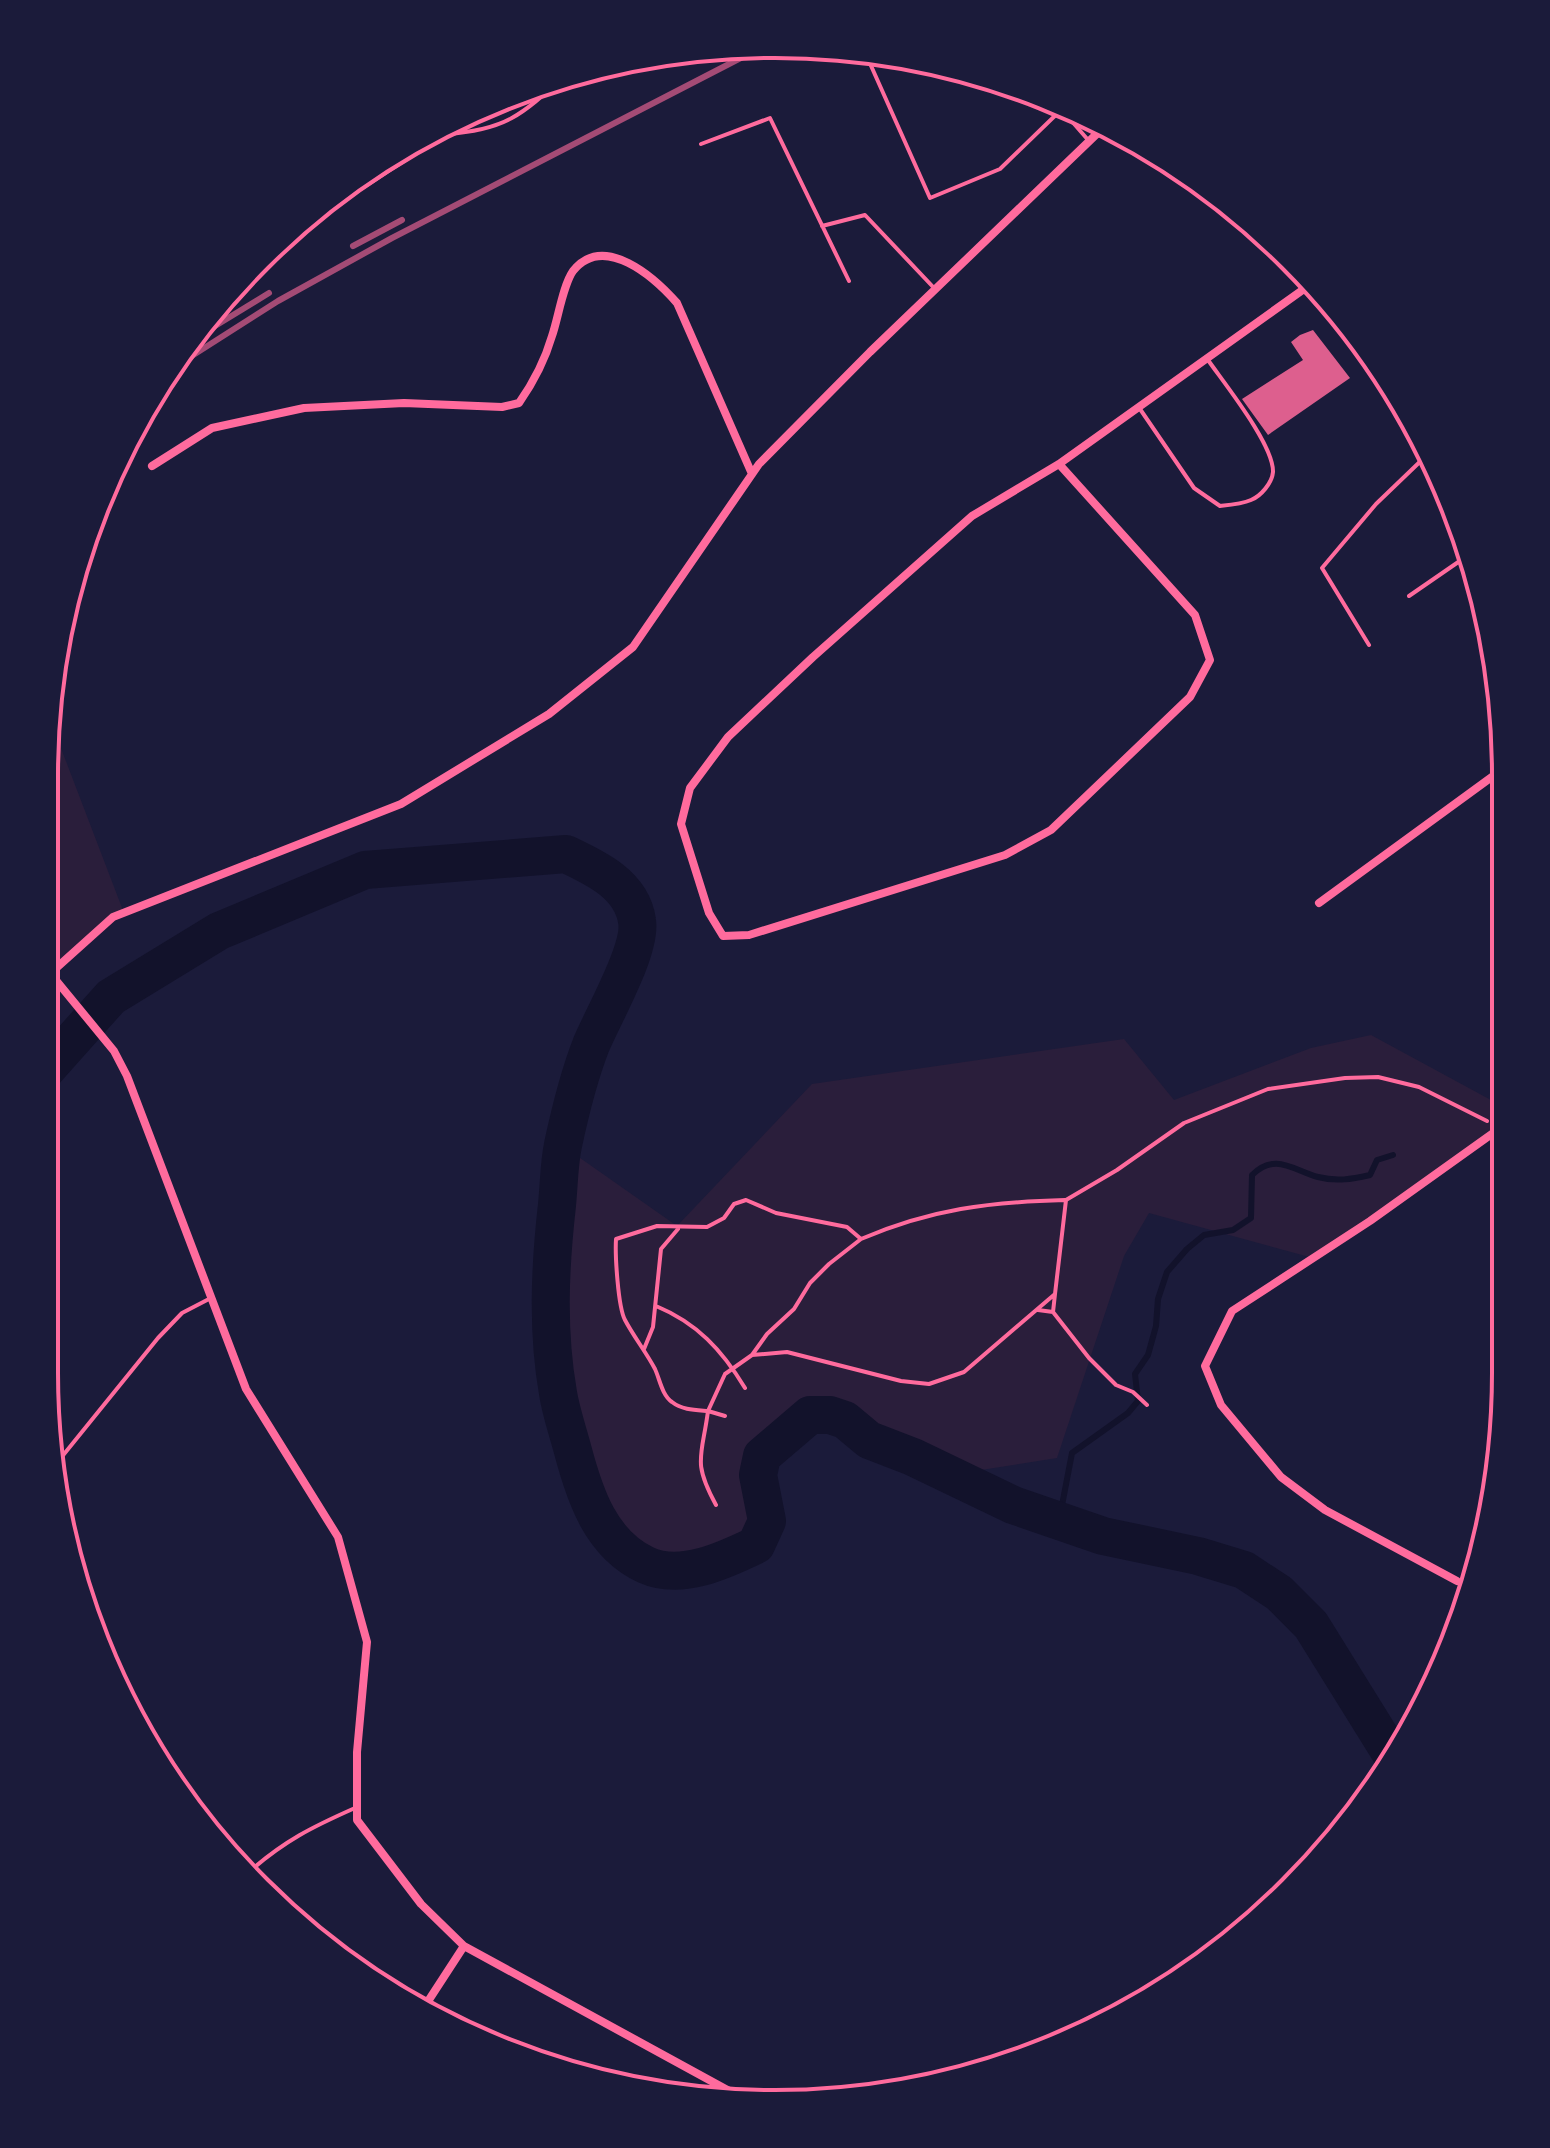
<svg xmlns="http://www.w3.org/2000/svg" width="1550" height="2148" font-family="'Titillium Web',sans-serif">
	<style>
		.green { fill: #2a1e3b }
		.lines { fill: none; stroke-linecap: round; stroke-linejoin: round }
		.stream { stroke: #12122b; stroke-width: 6 }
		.river { stroke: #12122b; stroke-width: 38 }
		.building { fill: #dd5f8e }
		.path { stroke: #ff6b9d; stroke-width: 4 }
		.service { stroke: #ff6b9d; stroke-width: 4 }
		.minor { stroke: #ff6b9d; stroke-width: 8 }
		.rail { stroke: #a44b75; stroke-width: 6 }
		.rim { fill: none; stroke: #ff6b9d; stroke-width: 4 }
	</style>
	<rect width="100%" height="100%" fill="#1b1b3a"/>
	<path class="green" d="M51,722L124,913L44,979V775Z
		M1371,1035L1502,1106L1503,1126L1313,1258L1149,1213L1124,1256L1057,1458L949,1475L869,1440L845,1420L830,1415H810L762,1456L758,1476L767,1521L756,1545C733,1556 707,1570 681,1570C646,1571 614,1548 596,1519C589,1508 586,1491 582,1479C558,1410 548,1340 550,1268C551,1227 559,1186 563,1146L677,1226L812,1084L1124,1039L1174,1100L1311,1048Z"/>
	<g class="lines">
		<path class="stream" d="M1059,1521L1072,1453L1128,1413L1138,1401L1135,1374L1148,1355L1156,1326L1158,1299L1167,1272L1187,1249L1204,1235L1233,1230L1251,1218L1252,1175C1275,1152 1293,1170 1318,1177C1337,1182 1352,1179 1370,1175L1377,1160L1393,1155"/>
		<path class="river" d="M44,1072L111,997L219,931L365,870L566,854C596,868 632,885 637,921C642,949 603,1016 591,1045C579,1076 570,1112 563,1145C559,1164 559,1185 557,1205C550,1267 547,1330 558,1393C561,1412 568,1432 573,1451C585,1496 601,1544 646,1565C681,1581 725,1560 756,1545L767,1521L758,1475L762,1456L810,1415H830L845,1420L869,1440L913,1457L1013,1505L1103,1536L1198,1556L1244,1570L1279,1593L1311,1625L1393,1757"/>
	</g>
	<path class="building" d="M1313,330L1350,378L1268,435L1242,399L1303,360L1291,342L1300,335Z"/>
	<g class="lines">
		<path class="path" d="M861,1239C931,1209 989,1202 1065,1200
			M656,1306C697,1323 722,1350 745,1388
			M1038,1310L1053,1312L1089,1358L1116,1385L1133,1392L1147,1405
			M1053,1312L1055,1294
			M644,1349L653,1327L661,1249L678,1229
			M752,1355L767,1334L794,1309L810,1283L829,1264L861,1239L847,1227L776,1213L746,1200L734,1204L724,1218L707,1227L657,1226L616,1239C615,1255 618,1307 625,1320C634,1337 646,1352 655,1369C660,1380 662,1395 672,1402C682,1410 696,1410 708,1411L725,1374L752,1355L787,1352L901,1381L929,1384L964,1372L1055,1294L1066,1200L1117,1170L1184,1123L1268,1089L1345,1078L1378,1077L1419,1087L1487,1121
			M716,1505C692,1461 702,1457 708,1411L725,1416"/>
		<path class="service" d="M864,50L930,198L1000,169L1064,107
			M1062,110L1089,141
			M447,134C505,130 522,115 563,77
			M701,144L770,118L849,281
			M316,210L356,192L492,104
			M822,226L865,215L935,289
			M1140,409L1194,488L1220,506C1230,505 1242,504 1251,500C1261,496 1272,483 1273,472C1274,445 1224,383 1208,360
			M1425,457L1451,499
			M1409,596L1467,556
			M1369,645L1322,568L1376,504L1427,455
			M56,1464L158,1338L182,1313L209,1299
			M249,1872C284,1841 312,1827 355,1808"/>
		<path class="minor" d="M1059,464L1195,615L1210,660L1190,697L1051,830L1005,855L749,935L723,936L709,913L681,824L690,788L728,737L813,657L972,516L1059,464L1311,284
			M152,466L212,428L304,408L404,403L502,407L519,403C533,383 545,360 552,336C558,319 563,285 573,271C604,232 655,278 677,303L752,474
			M1319,903L1500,771
			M50,973L114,1051L127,1076L246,1389L338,1537L367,1642L357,1752V1820L421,1904L464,1946L733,2093
			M44,979L113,917L401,804L549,714L633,647L759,464L870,352L1105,126
			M1457,1581L1325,1510L1281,1477L1221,1405L1205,1366L1232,1311L1370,1221L1503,1126
			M423,2009L464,1946"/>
		<path class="rail" d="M353,246L402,220
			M197,337L269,293
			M165,373L278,301L392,238L762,47"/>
	</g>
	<path d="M0 0H1550V2148H0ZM775 58H775A717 717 0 0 1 1492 775V1373A717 717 0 0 1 775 2090H775A717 717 0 0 1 58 1373V775A717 717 0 0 1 775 58Z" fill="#1b1b3a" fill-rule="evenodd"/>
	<path class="rim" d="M775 58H775A717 717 0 0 1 1492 775V1373A717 717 0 0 1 775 2090H775A717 717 0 0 1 58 1373V775A717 717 0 0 1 775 58Z"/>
</svg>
